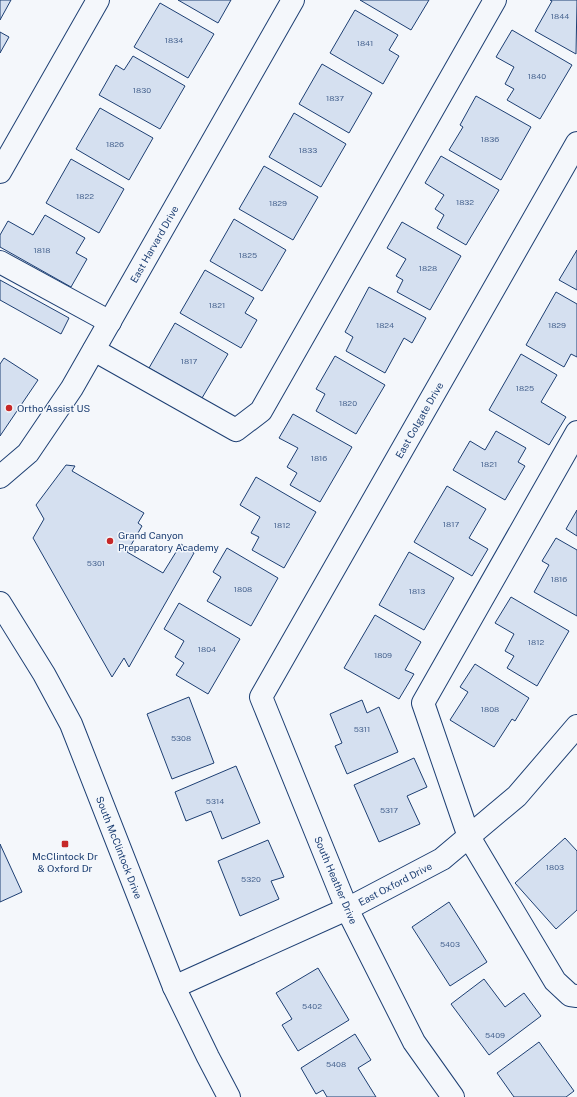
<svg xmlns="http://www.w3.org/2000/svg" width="577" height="1097" font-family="'Public Sans',sans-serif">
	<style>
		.building { fill: #d5e0f0; stroke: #1d3f73 }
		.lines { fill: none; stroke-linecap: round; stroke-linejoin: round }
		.minor-casing { stroke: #1d3f73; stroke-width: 24 }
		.major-casing { stroke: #1d3f73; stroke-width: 24 }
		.minor { stroke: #f4f7fb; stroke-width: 22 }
		.major { stroke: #f4f7fb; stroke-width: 22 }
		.poi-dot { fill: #c62828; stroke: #f4f7fb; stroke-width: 1.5 }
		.labels { text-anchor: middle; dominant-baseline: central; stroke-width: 3; stroke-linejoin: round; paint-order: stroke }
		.number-label { font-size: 8px; fill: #4b6792 }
		.street-label { font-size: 10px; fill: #1d3f73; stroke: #f4f7fb }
		.poi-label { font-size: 10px; fill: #1d3f73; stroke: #f4f7fb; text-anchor: start }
	</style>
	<rect width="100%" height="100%" fill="#f4f7fb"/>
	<path class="building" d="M0,0H11L0,20Z
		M178,0H231L218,23Z
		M360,0H429L411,30Z
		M550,0H577L576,54L535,31L552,1Z
		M160,3L214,34L188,78L134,47Z
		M355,10L398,35L389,50L399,56L383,84L330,53Z
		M512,30L572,65L540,119L507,100L514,89L505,84L514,67L496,57Z
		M0,32L9,37L0,53Z
		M133,56L185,86L160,129L99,95L116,65L124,70Z
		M322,64L372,93L349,133L299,104Z
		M476,96L531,127L501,180L449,150L463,127L460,125Z
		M100,108L153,138L129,180L76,149Z
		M294,113L346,144L321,187L269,157Z
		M441,156L499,190L466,245L437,228L444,215L435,209L444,195L425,183Z
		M71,159L124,189L99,233L46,203Z
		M264,166L318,197L293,240L239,209Z
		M45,215L85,238L76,253L87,259L71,287L0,247V235L8,221L33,235Z
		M234,219L286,250L262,291L210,261Z
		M402,222L461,256L430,310L397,292L403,280L396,276L406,259L387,248Z
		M577,250V290L559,280Z
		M205,270L254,298L245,313L257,320L241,348L180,313Z
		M0,280L69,318L61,334L0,300Z
		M369,287L426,318L412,343L404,338L385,373L346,351L353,337L345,332Z
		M556,292L577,304V357L571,354L564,367L526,345Z
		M175,323L228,354L202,398L149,368Z
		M521,354L557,375L541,402L566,417L549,445L489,410Z
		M335,356L385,385L356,434L316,411L325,394L316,389Z
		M4,358L38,380L0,436V364Z
		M293,414L352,447L320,502L290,485L297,473L287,467L298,448L279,438Z
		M496,431L526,448L518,462L525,466L505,500L453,470L470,441L485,450Z
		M66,465L75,466L72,471L144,513L138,523L142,526L127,552L163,573L181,544L194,553L129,667L124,658L112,677L33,538L44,519L36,505Z
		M256,477L316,512L284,568L252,550L259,537L251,533L260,517L240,505Z
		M447,486L486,509L469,538L488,549L472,576L414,542Z
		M577,510V536L566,529Z
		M556,538L577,550V616L534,592L549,565L542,561Z
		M227,548L278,578L251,626L207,601L221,577L213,572Z
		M409,552L454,578L424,630L379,605Z
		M511,597L569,631L537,686L507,668L514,656L505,651L514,634L495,623Z
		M179,603L240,639L208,694L176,675L184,663L175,657L184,641L164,629Z
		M375,615L421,642L405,670L414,674L399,699L344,668Z
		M475,664L529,698L515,721L512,719L494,747L450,720L468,692L460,687Z
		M189,697L214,763L172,779L147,714Z
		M362,700L367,713L379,707L398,752L347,774L335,746L342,743L330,714Z
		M414,758L427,787L407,796L420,824L379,842L354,785Z
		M236,766L260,823L222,839L211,811L186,821L175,792Z
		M565,838L577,851V910L556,929L515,883Z
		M268,840L284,877L271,881L279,899L240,916L218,861Z
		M0,844L22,892L0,902Z
		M449,902L487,962L450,986L412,927Z
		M318,968L349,1020L298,1051L282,1025L292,1019L276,993Z
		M484,979L505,1007L524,993L541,1016L489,1055L451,1004Z
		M355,1034L371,1060L358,1068L376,1097H327L323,1090L316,1094L301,1068Z
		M539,1042L574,1091L566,1097H514L497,1073Z"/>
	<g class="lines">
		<g class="minor-casing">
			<g id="minor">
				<path d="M0,172L98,0"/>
				<path d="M0,262L110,322"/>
				<path d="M94,350L236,430L261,411L495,0"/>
				<path d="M577,432L423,703L469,837L555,981L570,995L577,996"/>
				<path id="s1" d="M0,477L28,453L72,388L293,0"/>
				<path id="s2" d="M174,987L347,909L442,859L517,796L577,726"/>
				<path id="s3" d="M453,1097L414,1042L347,909L261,697L577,143"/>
			</g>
		</g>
		<g class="major-casing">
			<g id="major">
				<path id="s4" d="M0,603L44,674L71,724L174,987L208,1057L229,1097"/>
			</g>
		</g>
		<use href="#minor" class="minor"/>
		<use href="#major" class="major"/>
	</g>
	<g class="poi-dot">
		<circle cx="9" cy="408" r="4"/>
		<circle cx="110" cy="541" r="4"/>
		<rect x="61" y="840" width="8" height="8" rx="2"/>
	</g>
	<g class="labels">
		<g class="number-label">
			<text x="560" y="16">1844</text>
			<text x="174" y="40">1834</text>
			<text x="365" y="43">1841</text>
			<text x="537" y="76">1840</text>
			<text x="142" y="90">1830</text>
			<text x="335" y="98">1837</text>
			<text x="490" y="139">1836</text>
			<text x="115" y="144">1826</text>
			<text x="308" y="150">1833</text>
			<text x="85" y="196">1822</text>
			<text x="465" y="202">1832</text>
			<text x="278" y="203">1829</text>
			<text x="42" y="250">1818</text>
			<text x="248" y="255">1825</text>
			<text x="428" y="268">1828</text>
			<text x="217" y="305">1821</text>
			<text x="385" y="325">1824</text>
			<text x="557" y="325">1829</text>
			<text x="189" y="361">1817</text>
			<text x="525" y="388">1825</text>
			<text x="348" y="403">1820</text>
			<text x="319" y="458">1816</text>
			<text x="489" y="464">1821</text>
			<text x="451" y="524">1817</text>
			<text x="282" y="525">1812</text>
			<text x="96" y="563">5301</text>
			<text x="559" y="579">1816</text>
			<text x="243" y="589">1808</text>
			<text x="417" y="591">1813</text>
			<text x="536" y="642">1812</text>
			<text x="207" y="649">1804</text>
			<text x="383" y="655">1809</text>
			<text x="490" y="709">1808</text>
			<text x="362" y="729">5311</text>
			<text x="181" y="738">5308</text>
			<text x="215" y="801">5314</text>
			<text x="389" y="810">5317</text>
			<text x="555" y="867">1803</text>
			<text x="251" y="879">5320</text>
			<text x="450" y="944">5403</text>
			<text x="312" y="1006">5402</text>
			<text x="495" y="1035">5409</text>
			<text x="336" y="1064">5408</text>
		</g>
		<g class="street-label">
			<text stroke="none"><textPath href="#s1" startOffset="281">East Harvard Drive</textPath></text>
			<text stroke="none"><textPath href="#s3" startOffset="764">East Colgate Drive</textPath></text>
			<text stroke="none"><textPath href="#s4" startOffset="273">South McClintock Drive</textPath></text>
			<text transform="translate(336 880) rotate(67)">South Heather Drive</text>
			<text stroke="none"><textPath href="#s2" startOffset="244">East Oxford Drive</textPath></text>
		</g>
		<g class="poi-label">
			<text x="17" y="408">Ortho Assist US</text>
			<text x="118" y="535">Grand Canyon<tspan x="118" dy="12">Preparatory Academy</tspan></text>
			<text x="65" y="856" text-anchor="middle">McClintock Dr<tspan x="65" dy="12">&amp; Oxford Dr</tspan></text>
		</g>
	</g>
</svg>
